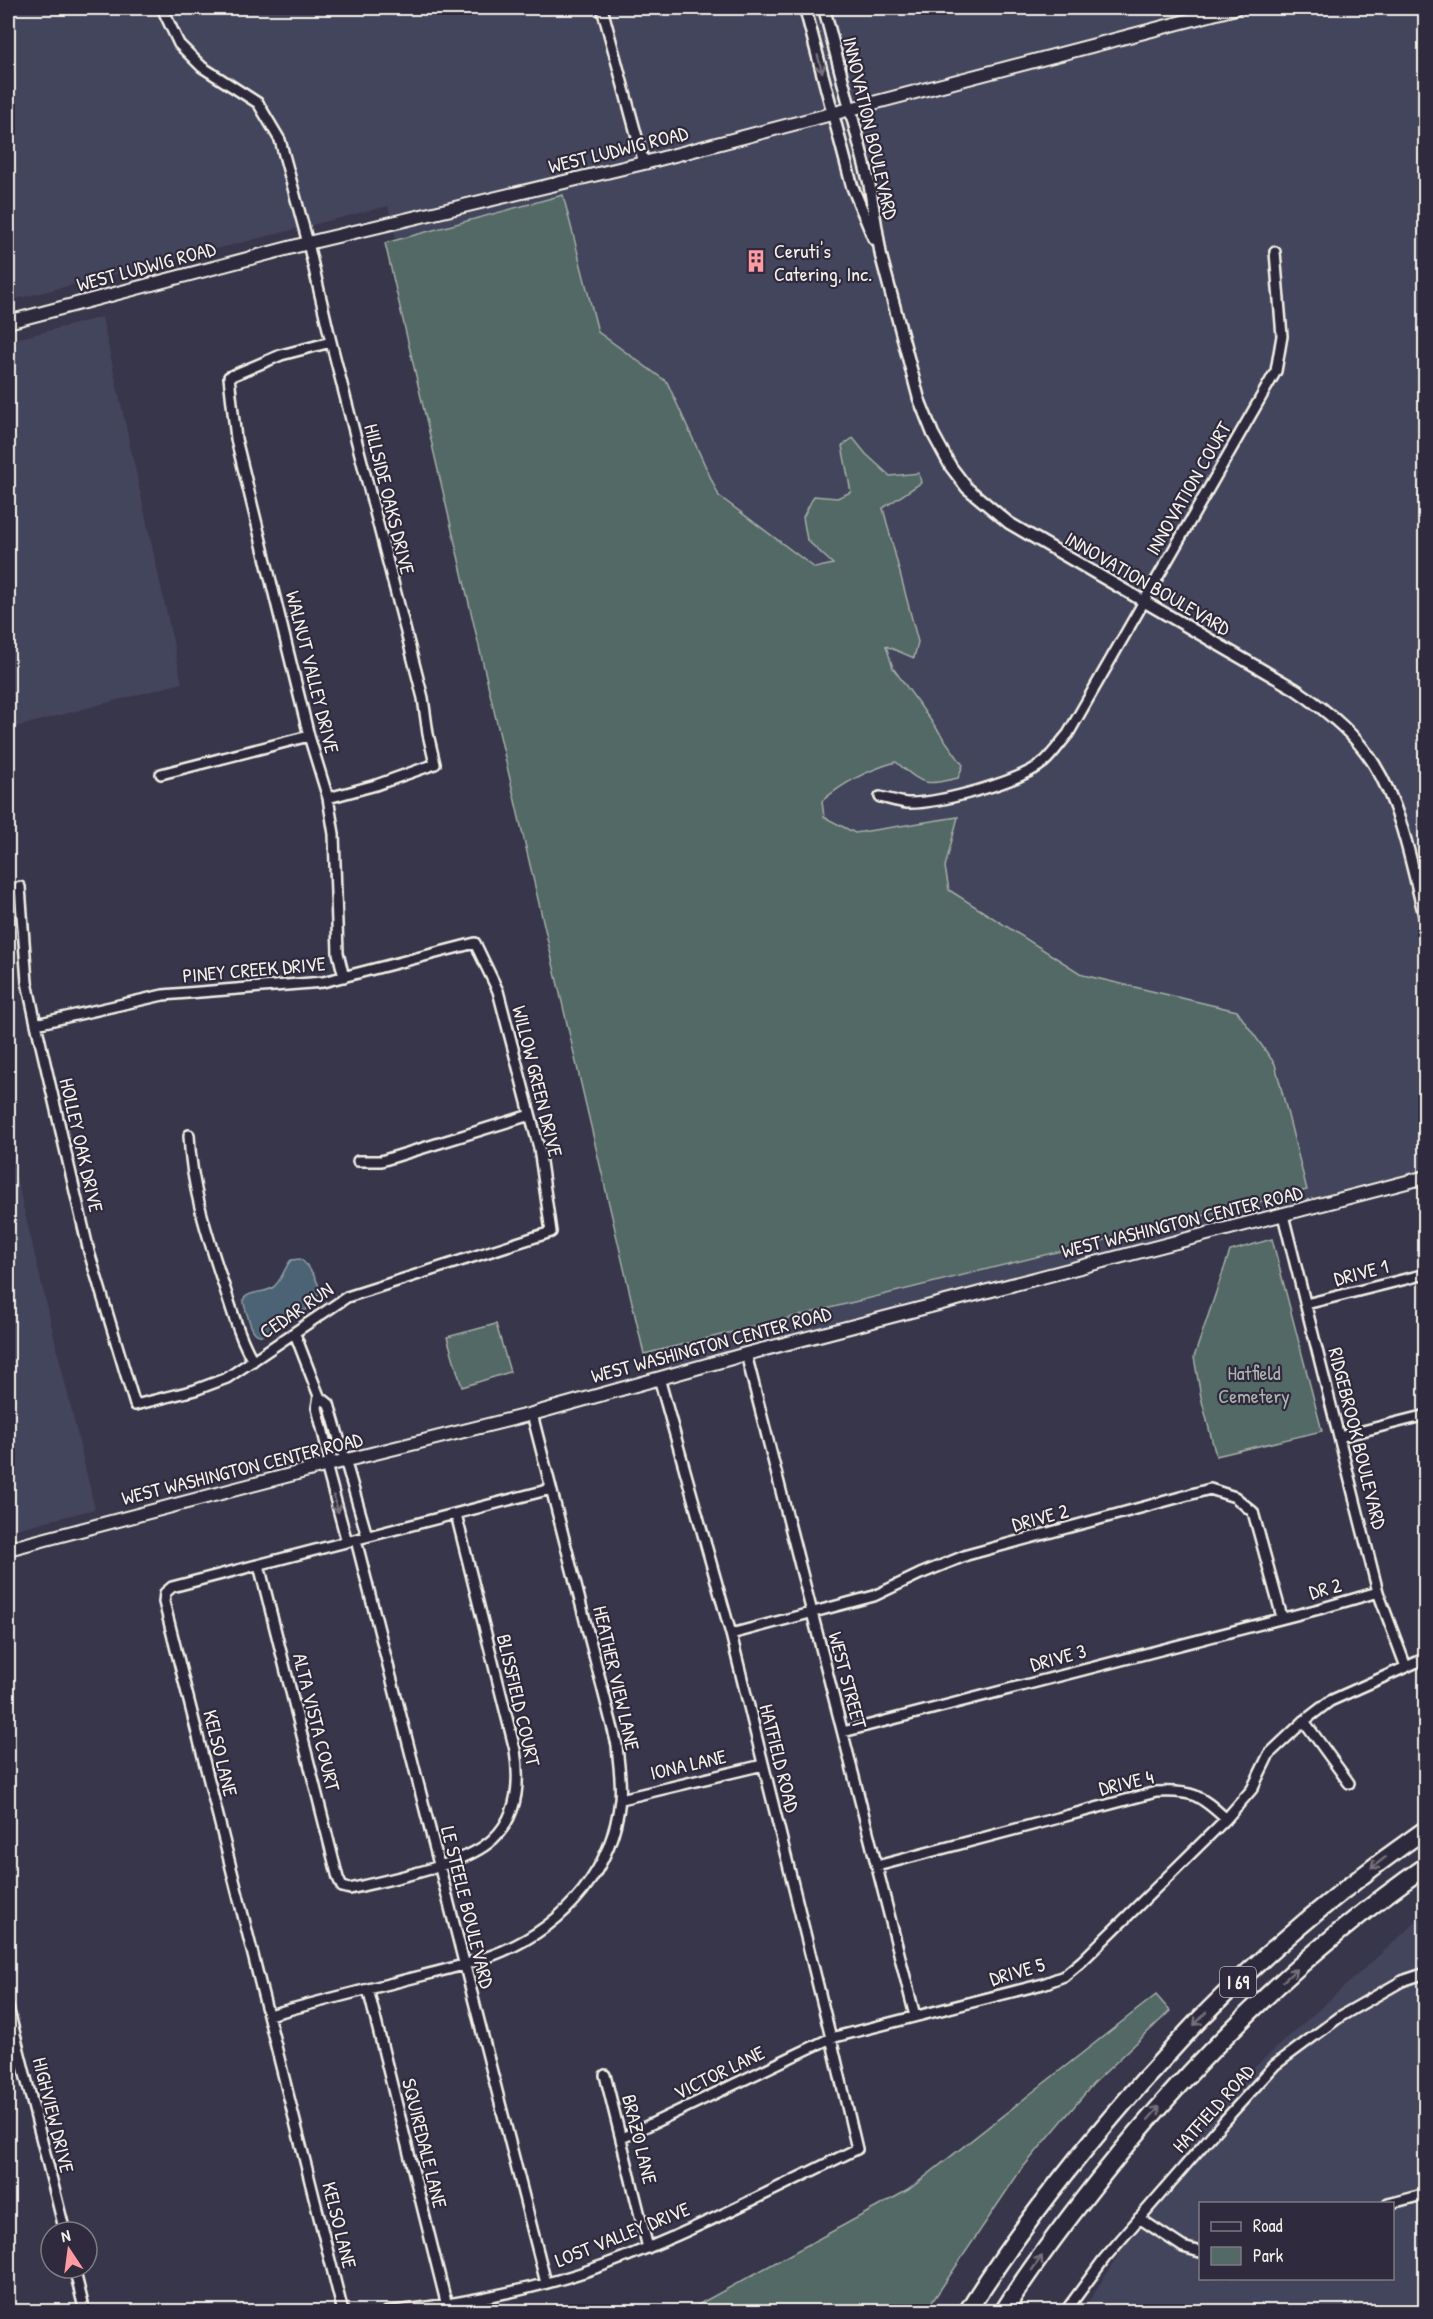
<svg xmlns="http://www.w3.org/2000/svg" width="1433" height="2319" font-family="'Patrick Hand',sans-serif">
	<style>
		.built { fill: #43445b; fill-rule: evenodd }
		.green { fill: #536965; stroke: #a4ada6; stroke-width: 1.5 }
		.water { fill: #4b6475; stroke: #8f9ca3; stroke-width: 1.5 }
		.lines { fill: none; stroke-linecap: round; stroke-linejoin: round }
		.minor-casing { stroke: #f4f1e8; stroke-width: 14 }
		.tertiary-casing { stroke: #f4f1e8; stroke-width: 15 }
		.secondary-casing { stroke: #f4f1e8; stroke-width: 16 }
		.motorway-casing { stroke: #f4f1e8; stroke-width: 21 }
		.minor { stroke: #2f2a3d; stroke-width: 9 }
		.tertiary { stroke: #2f2a3d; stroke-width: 10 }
		.secondary { stroke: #2f2a3d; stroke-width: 12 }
		.motorway { stroke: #2f2a3d; stroke-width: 16 }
		.oneway { stroke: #747079 }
		.labels { text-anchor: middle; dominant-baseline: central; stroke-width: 4.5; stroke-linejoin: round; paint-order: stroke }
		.shield { fill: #2f2a3d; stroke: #b9b5b5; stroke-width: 1.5 }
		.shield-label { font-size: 18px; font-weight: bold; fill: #f4f1e8 }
		.street-label { font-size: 20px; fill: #f4f1e8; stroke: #2f2a3d }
		.poi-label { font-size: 20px; fill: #f4f1e8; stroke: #2f2a3d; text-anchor: start }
		.park-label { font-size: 20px; fill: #acb4ad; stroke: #2f2a3d }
	</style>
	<rect width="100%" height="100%" fill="#38364b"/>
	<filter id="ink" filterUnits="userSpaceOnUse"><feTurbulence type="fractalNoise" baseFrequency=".0167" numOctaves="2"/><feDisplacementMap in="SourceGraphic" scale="12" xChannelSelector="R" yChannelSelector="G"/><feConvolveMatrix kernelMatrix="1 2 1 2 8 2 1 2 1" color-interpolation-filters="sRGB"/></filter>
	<g filter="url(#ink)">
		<path class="built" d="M8,8H1425V1172L670,1369L388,206L8,301Z
			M102,317L182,683L8,729V341Z
			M8,1142L95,1509L8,1531V1141Z
			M1425,1914V2311L1082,2312L1217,2101ZM1200,2204H1392V2278H1200Z"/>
		<path class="green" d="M563,195L598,332L667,382L719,496L815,568L833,564L807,540L803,517L814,496L837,498L851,492L842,446L853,438L866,454L890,476L919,473L921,483L883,508L918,642L914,658L886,646L893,668L963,765L958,778C923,786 924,785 896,762C868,770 844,782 822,801L824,817L855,833L958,817L945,867L949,890L1083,975L1237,1011L1275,1064L1307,1190L644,1354L385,243Z
			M1272,1239L1322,1431L1216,1456L1201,1397L1194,1357L1230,1251Z
			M496,1324L510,1372L462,1387L447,1337Z
			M1156,1995L1170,2011L1093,2084L1020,2171L926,2311H678L694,2307L908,2190Z"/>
		<path class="water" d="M300,1259C309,1265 319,1282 320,1292L306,1310L281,1316C269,1334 256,1348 248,1317C246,1310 243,1305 244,1298C253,1290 262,1294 272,1288C281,1283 284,1268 291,1260Z"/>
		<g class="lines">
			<g class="minor-casing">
				<path id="minor" d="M162,8L179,44L202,67L258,103L280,140L308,243L331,342L423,698L428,734L435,764L376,785L328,798
					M602,8L644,163
					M331,342L281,355L229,377L236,439L309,736L328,798L334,834L338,953L344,977
					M161,774L309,736
					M880,797C889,799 898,802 907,803C938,804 1020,782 1044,762C1053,754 1060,743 1068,734L1276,371L1282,336L1275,252
					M20,887L27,982L36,1024L89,1252L135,1405L195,1390L227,1378L347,1297L551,1232L539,1148L498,991L475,943L323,982L163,995L36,1024
					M189,1135C191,1186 207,1235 223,1283C232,1310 239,1337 253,1361
					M358,1161H381L530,1115
					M1283,1215L1378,1592L1406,1667
					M1306,1304L1426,1274
					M295,1334L319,1396L317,1408L331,1464
					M746,1354L915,2016
					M319,1396L329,1404L367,1536
					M1339,1437L1426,1415
					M326,1465L347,1542
					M356,1540L546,2283
					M259,1565L338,1878L342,1887L350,1889C389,1879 465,1866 493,1839C518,1816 520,1781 515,1750L456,1514
					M731,1634L874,1596L920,1574L967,1555L1210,1489L1235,1497L1253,1512L1282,1617
					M1304,1721L1349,1783
					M843,1732L1319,1609L1378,1592
					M621,1799L763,1765
					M877,1866L1156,1792C1193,1790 1200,1795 1226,1819
					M368,1989L447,2306
					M8,2007L65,2232
					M269,2015C310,2004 351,1993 393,1983C430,1973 468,1966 503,1951C566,1924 613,1869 620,1799C622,1782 618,1762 617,1745L532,1414
					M605,2075L648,2248
					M622,2138L831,2038L1043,1984L1064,1976L1082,1961L1226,1819L1252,1789L1269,1754L1304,1721L1330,1701L1426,1658
					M1388,2204L1426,2194
					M1139,2218L1183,2247L1200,2252
					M74,2268L85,2312
					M343,2312L164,1602L165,1593L172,1587L551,1489
					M387,2312C461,2304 534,2291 604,2265C691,2233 774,2189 857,2149L831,2038L731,1634L659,1378
					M1065,2312L1104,2259L1224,2121L1275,2065L1341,2016L1402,1981L1426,1973"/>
			</g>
			<g class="tertiary-casing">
				<path id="tertiary" d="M805,8L852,186L874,239
					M824,8L869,182L881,256L919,399L933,434L951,467L967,488L1009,523L1295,689C1325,709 1355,733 1374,764C1403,810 1412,869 1426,921"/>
			</g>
			<g class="secondary-casing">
				<path id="secondary" d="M8,322L308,243L644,163L1236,8
					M8,1549L347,1460L532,1414L746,1354L1426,1177"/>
			</g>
			<g class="motorway-casing">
				<path id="motorway" d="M967,2312C1019,2229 1079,2153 1144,2080C1164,2059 1182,2037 1203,2016C1271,1947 1346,1885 1426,1829
					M1003,2312C1027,2273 1055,2236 1082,2201C1180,2074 1294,1958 1426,1866"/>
			</g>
			<use href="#minor" class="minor"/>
			<use href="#tertiary" class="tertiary"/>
			<use href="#secondary" class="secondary"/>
			<use href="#motorway" class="motorway"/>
		</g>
		<defs><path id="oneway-shaft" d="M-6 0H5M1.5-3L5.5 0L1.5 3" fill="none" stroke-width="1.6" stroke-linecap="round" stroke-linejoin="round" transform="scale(1.5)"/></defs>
		<g class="oneway">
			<use href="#oneway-shaft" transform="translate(820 64) rotate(75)"/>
			<use href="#oneway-shaft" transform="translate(336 1504) rotate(75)"/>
			<use href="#oneway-shaft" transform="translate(1378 1863) rotate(142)"/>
			<use href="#oneway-shaft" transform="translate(1290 1975) rotate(-42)"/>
			<use href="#oneway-shaft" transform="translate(1200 2019) rotate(134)"/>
			<use href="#oneway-shaft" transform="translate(1154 2113) rotate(-49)"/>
			<use href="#oneway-shaft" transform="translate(1037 2263) rotate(-55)"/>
		</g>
	</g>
	<defs>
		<g id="building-bare" transform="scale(1.8)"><path d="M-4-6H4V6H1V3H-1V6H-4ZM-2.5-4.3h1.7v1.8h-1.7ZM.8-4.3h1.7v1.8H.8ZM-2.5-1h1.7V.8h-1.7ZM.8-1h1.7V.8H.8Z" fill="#ff9aa2" stroke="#2f2a3d" stroke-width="2.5" paint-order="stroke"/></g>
	</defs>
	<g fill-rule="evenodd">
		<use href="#building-bare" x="756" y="261"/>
	</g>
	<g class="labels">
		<rect class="shield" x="1220" y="1967" width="36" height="30" rx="4.5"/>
		<g class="shield-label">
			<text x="1238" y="1982">I 69</text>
		</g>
		<g class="street-label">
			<text transform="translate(871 128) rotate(77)">INNOVATION BOULEVARD</text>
			<text transform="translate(618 149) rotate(-14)">WEST LUDWIG ROAD</text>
			<text transform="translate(146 266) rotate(-15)">WEST LUDWIG ROAD</text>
			<text transform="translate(1188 488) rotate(-60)">INNOVATION COURT</text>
			<text transform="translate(390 499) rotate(76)">HILLSIDE OAKS DRIVE</text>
			<text transform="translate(1148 583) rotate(30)">INNOVATION BOULEVARD</text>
			<text transform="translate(313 672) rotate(76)">WALNUT VALLEY DRIVE</text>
			<text transform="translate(254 969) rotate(-5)">PINEY CREEK DRIVE</text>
			<text transform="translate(538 1081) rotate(76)">WILLOW GREEN DRIVE</text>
			<text transform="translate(82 1145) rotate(77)">HOLLEY OAK DRIVE</text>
			<text transform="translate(1182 1221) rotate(-14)">WEST WASHINGTON CENTER ROAD</text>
			<text transform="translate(1361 1272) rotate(-14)">DRIVE 1</text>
			<text transform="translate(296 1310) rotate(-34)">CEDAR RUN</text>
			<text transform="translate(711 1344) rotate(-15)">WEST WASHINGTON CENTER ROAD</text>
			<text transform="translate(1358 1438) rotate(76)">RIDGEBROOK BOULEVARD</text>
			<text transform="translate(242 1468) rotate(-14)">WEST WASHINGTON CENTER ROAD</text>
			<text transform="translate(1040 1517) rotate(-15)">DRIVE 2</text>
			<text transform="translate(1325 1588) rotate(-15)">DR 2</text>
			<text transform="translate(1058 1657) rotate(-15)">DRIVE 3</text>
			<text transform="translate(617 1678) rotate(77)">HEATHER VIEW LANE</text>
			<text transform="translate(848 1680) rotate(75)">WEST STREET</text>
			<text transform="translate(519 1700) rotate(77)">BLISSFIELD COURT</text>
			<text transform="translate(317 1722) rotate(76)">ALTA VISTA COURT</text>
			<text transform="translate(221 1753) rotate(76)">KELSO LANE</text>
			<text transform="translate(780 1758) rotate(76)">HATFIELD ROAD</text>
			<text transform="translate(688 1764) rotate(-13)">IONA LANE</text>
			<text transform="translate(1126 1782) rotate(-13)">DRIVE 4</text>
			<text transform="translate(468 1907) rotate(76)">LE STEELE BOULEVARD</text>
			<text transform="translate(1017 1971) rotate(-16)">DRIVE 5</text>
			<text transform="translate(719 2072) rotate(-26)">VICTOR LANE</text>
			<text transform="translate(1213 2108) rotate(-48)">HATFIELD ROAD</text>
			<text transform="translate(54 2115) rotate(76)">HIGHVIEW DRIVE</text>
			<text transform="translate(640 2139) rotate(76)">BRAZO LANE</text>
			<text transform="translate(425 2143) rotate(76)">SQUIREDALE LANE</text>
			<text transform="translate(340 2225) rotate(76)">KELSO LANE</text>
			<text transform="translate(622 2234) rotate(-22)">LOST VALLEY DRIVE</text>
		</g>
		<g class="poi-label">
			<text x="774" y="250">Ceruti's<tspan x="774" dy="23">Catering, Inc.</tspan></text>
		</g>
		<g class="park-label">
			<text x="1254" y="1372">Hatfield<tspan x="1254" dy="23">Cemetery</tspan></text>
		</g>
	</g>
	<rect width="1433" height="2319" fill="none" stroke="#2f2a3d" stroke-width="30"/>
	<rect x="15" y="15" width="1403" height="2289" fill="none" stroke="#f4f1e8" stroke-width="2" filter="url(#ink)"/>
	<rect x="1199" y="2202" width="195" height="78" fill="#2f2a3d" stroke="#7e7a81" stroke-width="1.5"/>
	<rect x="1211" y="2222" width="30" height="9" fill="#2f2a3d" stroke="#7e7a81" stroke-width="1.5"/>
	<text x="1253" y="2232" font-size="18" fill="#f4f1e8">Road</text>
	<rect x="1211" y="2247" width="30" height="18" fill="#536965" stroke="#7e7a81" stroke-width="1.5"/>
	<text x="1253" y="2262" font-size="18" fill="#f4f1e8">Park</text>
	<g transform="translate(69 2250) rotate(347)"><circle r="28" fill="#2f2a3d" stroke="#7e7a81" stroke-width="1.5"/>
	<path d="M0-4.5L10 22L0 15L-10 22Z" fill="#ff9aa2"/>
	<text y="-9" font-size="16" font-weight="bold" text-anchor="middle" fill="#f4f1e8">N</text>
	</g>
</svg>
